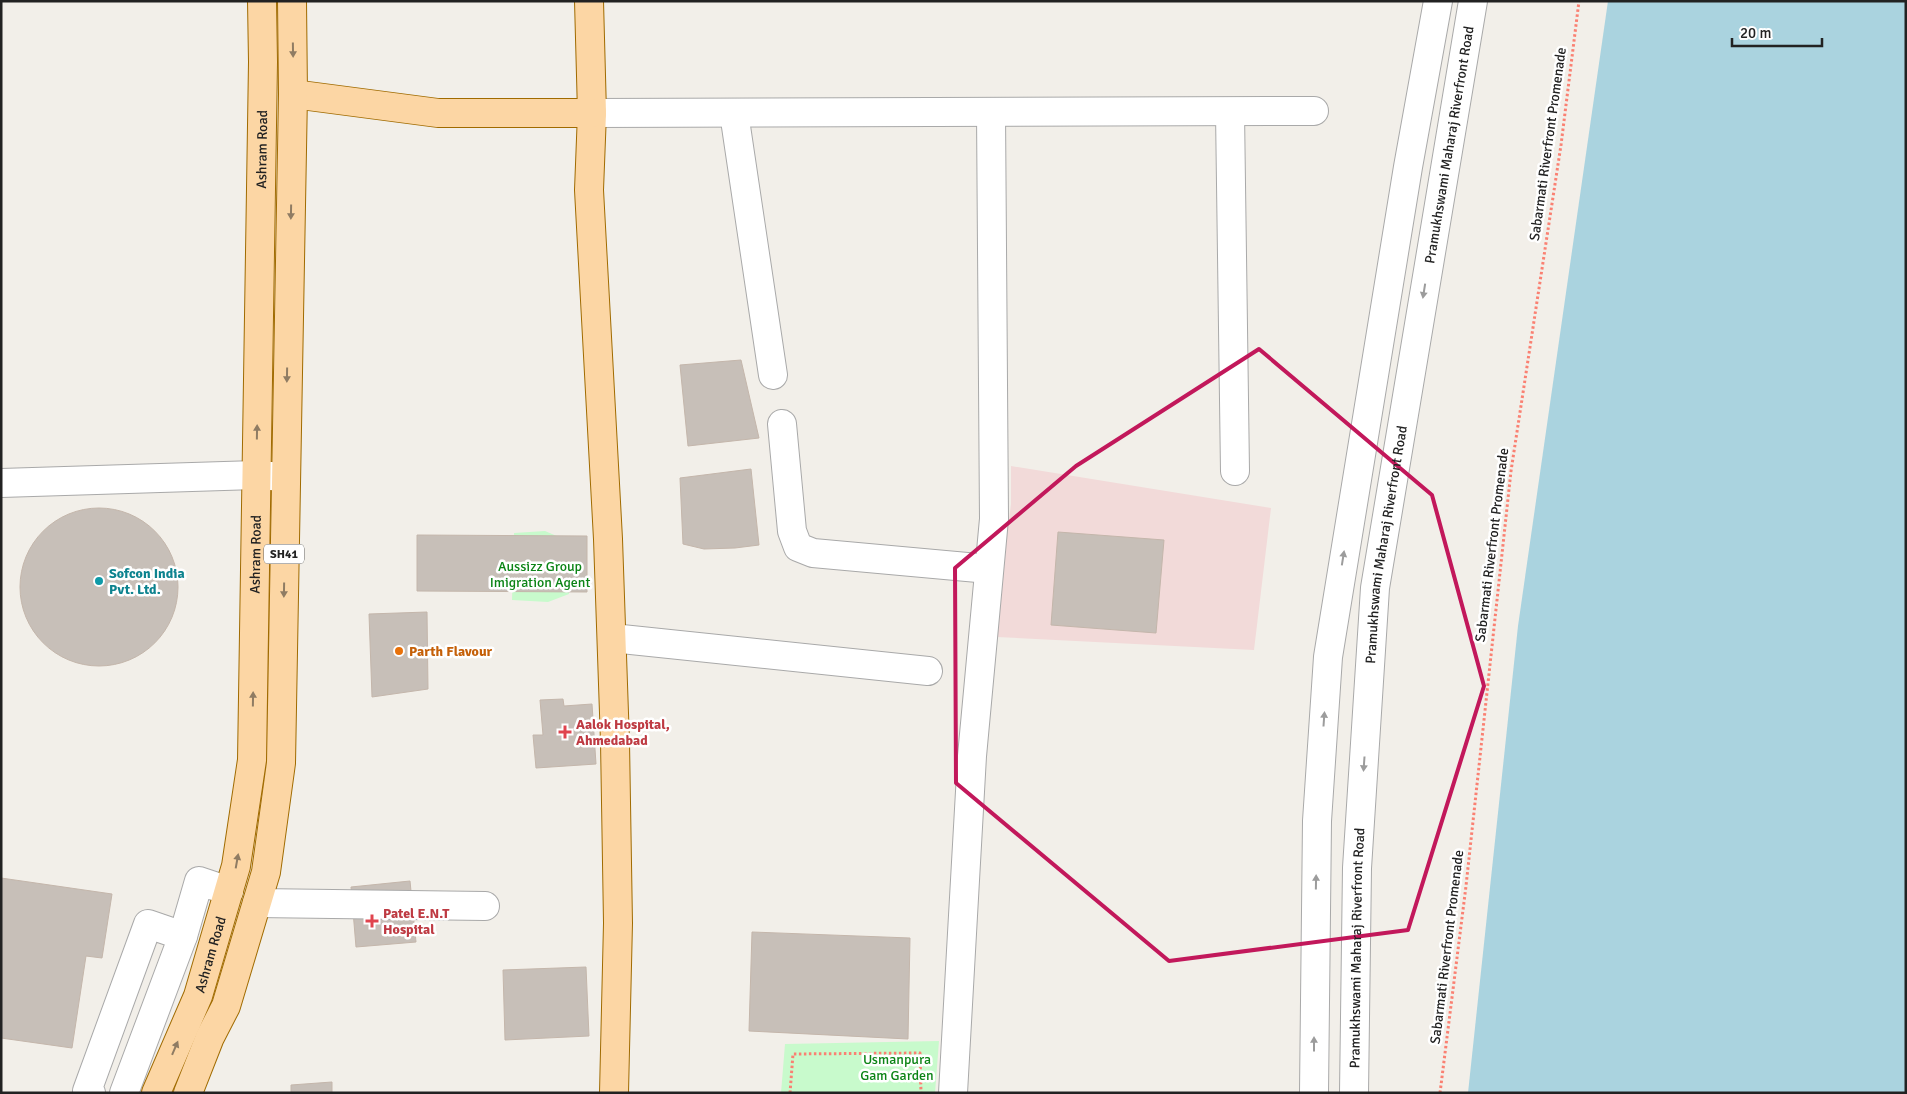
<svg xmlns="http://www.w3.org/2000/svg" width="1907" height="1094" font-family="Signika,sans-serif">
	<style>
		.commercial { fill: #f2dad9 }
		.park { fill: #c8facc }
		.water { fill: #aad3df }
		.building { fill: #c7bfb8; stroke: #c4b6ab }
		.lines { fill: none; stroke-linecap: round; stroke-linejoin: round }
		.minor-casing { stroke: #a9a9a9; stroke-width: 30 }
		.major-casing { stroke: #a06b00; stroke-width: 30 }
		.path { stroke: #fa8072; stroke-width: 3; stroke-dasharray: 2.5 2.5; stroke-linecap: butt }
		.minor { stroke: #fff; stroke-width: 28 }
		.major { stroke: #fcd6a4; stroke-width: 28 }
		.oneway { fill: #8f7c63 }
		.oneway2 { fill: #9c9c9c }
		.marked { fill: none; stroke: #c2185b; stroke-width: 4; stroke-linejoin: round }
		.culture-dot { fill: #0f9aa8; stroke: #fff; stroke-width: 2 }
		.food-dot { fill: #e8710a; stroke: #fff; stroke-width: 2 }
		.health-dot { fill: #e0444e; stroke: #fff; stroke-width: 2 }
		.labels { text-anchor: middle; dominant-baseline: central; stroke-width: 5; stroke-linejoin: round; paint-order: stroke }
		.shield { fill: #fff; stroke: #646464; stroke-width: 1 }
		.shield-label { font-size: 12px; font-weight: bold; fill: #222 }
		.street-label { font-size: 14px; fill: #222; stroke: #fff }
		.park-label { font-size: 14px; fill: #0c8416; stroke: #fff }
		.culture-label { font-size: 14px; font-weight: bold; fill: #0d838f; stroke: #fff; text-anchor: start }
		.food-label { font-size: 14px; font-weight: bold; fill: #c56008; stroke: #fff; text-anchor: start }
		.health-label { font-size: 14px; font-weight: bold; fill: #be3a42; stroke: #fff; text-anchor: start }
	</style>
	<rect width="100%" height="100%" fill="#f2efe9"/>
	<path class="commercial" d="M1011,466L1271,508L1254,650L997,637L1004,559L1011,504Z"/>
	<path class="park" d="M545,531L566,540L569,594L548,602L512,600L514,533Z
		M939,1041L935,1093H781L785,1044Z"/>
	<path class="water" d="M1608,1H1906V1093H1468L1518,626Z"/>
	<path class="building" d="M741,360L759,438L688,446L680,365Z
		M751,469L759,545L735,548L704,549L683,544L680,478Z
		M20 587a79 79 0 1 1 158 0a79 79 0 1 1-158 0Z
		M1058,532L1164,540L1156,633L1051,625Z
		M417,535L587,536V592L417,591Z
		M427,612L428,689L372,697L369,614Z
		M563,699L564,706L592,704L596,764L536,768L533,735H543L540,700Z
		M1,878L112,894L102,958L86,956L72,1048L1,1038Z
		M410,881L416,942L356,947L351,887Z
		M752,932L910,938L908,1039L749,1031Z
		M586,967L589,1036L505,1040L503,970Z
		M332,1082V1093H291V1085Z"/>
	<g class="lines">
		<g class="minor-casing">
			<g id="minor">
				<path d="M1230,112L1235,471"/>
				<path d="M592,113L1314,111"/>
				<path d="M734,113L773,375"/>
				<path d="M782,424L792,531L798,547L813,553L989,569"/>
				<path d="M1,483L256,475L285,477"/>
				<path d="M612,638L928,671"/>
				<path d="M257,903L485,906"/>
				<path d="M91,1093L87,1091L148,924L183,936L199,881L229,891"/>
				<path d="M124,1093L183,936"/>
				<path d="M953,1093L972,756L994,519L991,112"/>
				<path d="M1314,1093L1317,821L1328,657L1408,167L1438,1"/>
				<path id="s1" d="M1354,1093L1357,868L1375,588L1473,1"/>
			</g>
		</g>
		<g class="major-casing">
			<g id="major">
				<path d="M589,1L592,113L589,190L608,539L615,742L618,923L614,1093"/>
				<path d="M293,94L438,113H592"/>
				<path id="s2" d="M156,1093L198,996L236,866L252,760L263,62L262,1"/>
				<path d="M188,1093L210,1037L226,1006L266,872L281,763L293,94L292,1"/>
			</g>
		</g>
		<path class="path" d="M790,1093L793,1054L920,1053L921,1093
			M1440,1093L1466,886L1511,471L1561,145L1579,1"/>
		<use href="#minor" class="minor"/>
		<use href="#major" class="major"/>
	</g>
	<defs><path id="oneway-solid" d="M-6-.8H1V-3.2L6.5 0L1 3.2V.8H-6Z" transform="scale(1.25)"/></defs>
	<g class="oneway">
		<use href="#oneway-solid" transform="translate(293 50) rotate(89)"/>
		<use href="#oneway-solid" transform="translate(291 212) rotate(91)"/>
		<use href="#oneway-solid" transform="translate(287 375) rotate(91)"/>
		<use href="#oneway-solid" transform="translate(257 432) rotate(-89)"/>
		<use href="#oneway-solid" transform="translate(284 590) rotate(91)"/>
		<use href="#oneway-solid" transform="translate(253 699) rotate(-89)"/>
		<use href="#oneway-solid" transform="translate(237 861) rotate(-80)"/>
		<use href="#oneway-solid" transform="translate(175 1048) rotate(-67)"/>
	</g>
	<g class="oneway2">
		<use href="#oneway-solid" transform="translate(1424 291) rotate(99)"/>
		<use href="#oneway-solid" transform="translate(1343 558) rotate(-81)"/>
		<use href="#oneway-solid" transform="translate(1324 719) rotate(-86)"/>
		<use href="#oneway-solid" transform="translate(1364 764) rotate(94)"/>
		<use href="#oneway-solid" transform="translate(1316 882) rotate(-89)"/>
		<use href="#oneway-solid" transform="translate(1314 1044) rotate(-90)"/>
	</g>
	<path class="marked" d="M1259,349L1432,495L1484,686L1408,930L1169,961L956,783L955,568L1076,466Z"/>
	<circle class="culture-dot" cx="99" cy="581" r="5"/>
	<circle class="food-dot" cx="399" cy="651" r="5"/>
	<g class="health-dot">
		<path d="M562.5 724.5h5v5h5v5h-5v5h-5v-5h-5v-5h5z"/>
		<path d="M369.5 913.5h5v5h5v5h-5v5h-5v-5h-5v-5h5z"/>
	</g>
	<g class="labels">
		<rect class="shield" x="264" y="544.5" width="40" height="19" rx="4"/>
		<g class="shield-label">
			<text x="284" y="554">SH41</text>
		</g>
		<g class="street-label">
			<text stroke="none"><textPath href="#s1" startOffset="955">Pramukhswami Maharaj Riverfront Road</textPath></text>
			<text transform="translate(1548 144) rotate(-82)">Sabarmati Riverfront Promenade</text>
			<text stroke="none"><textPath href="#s2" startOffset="959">Ashram Road</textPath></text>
			<text stroke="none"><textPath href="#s1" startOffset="550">Pramukhswami Maharaj Riverfront Road</textPath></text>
			<text transform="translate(1492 545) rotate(-83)">Sabarmati Riverfront Promenade</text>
			<text stroke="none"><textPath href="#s2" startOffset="554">Ashram Road</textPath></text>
			<text transform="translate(1447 947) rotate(-83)">Sabarmati Riverfront Promenade</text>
			<text stroke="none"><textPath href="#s1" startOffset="145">Pramukhswami Maharaj Riverfront Road</textPath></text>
			<text stroke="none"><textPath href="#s2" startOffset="149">Ashram Road</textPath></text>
		</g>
		<g class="park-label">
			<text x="540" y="566">Aussizz Group<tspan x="540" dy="16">Imigration Agent</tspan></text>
			<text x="897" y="1059">Usmanpura<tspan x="897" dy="16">Gam Garden</tspan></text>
		</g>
		<g class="culture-label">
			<text x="109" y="573">Sofcon India<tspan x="109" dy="16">Pvt. Ltd.</tspan></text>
		</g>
		<g class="food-label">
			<text x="409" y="651">Parth Flavour</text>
		</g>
		<g class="health-label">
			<text x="576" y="724">Aalok Hospital,<tspan x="576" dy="16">Ahmedabad</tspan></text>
			<text x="383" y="913">Patel E.N.T<tspan x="383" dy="16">Hospital</tspan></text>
		</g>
	</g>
	<rect width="1907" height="1094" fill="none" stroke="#222222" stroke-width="5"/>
	<path d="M1732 38v8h90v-8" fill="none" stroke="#222222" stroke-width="2.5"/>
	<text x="1740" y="38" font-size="15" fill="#222222" stroke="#ffffff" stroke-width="4" paint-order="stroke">20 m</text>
</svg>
